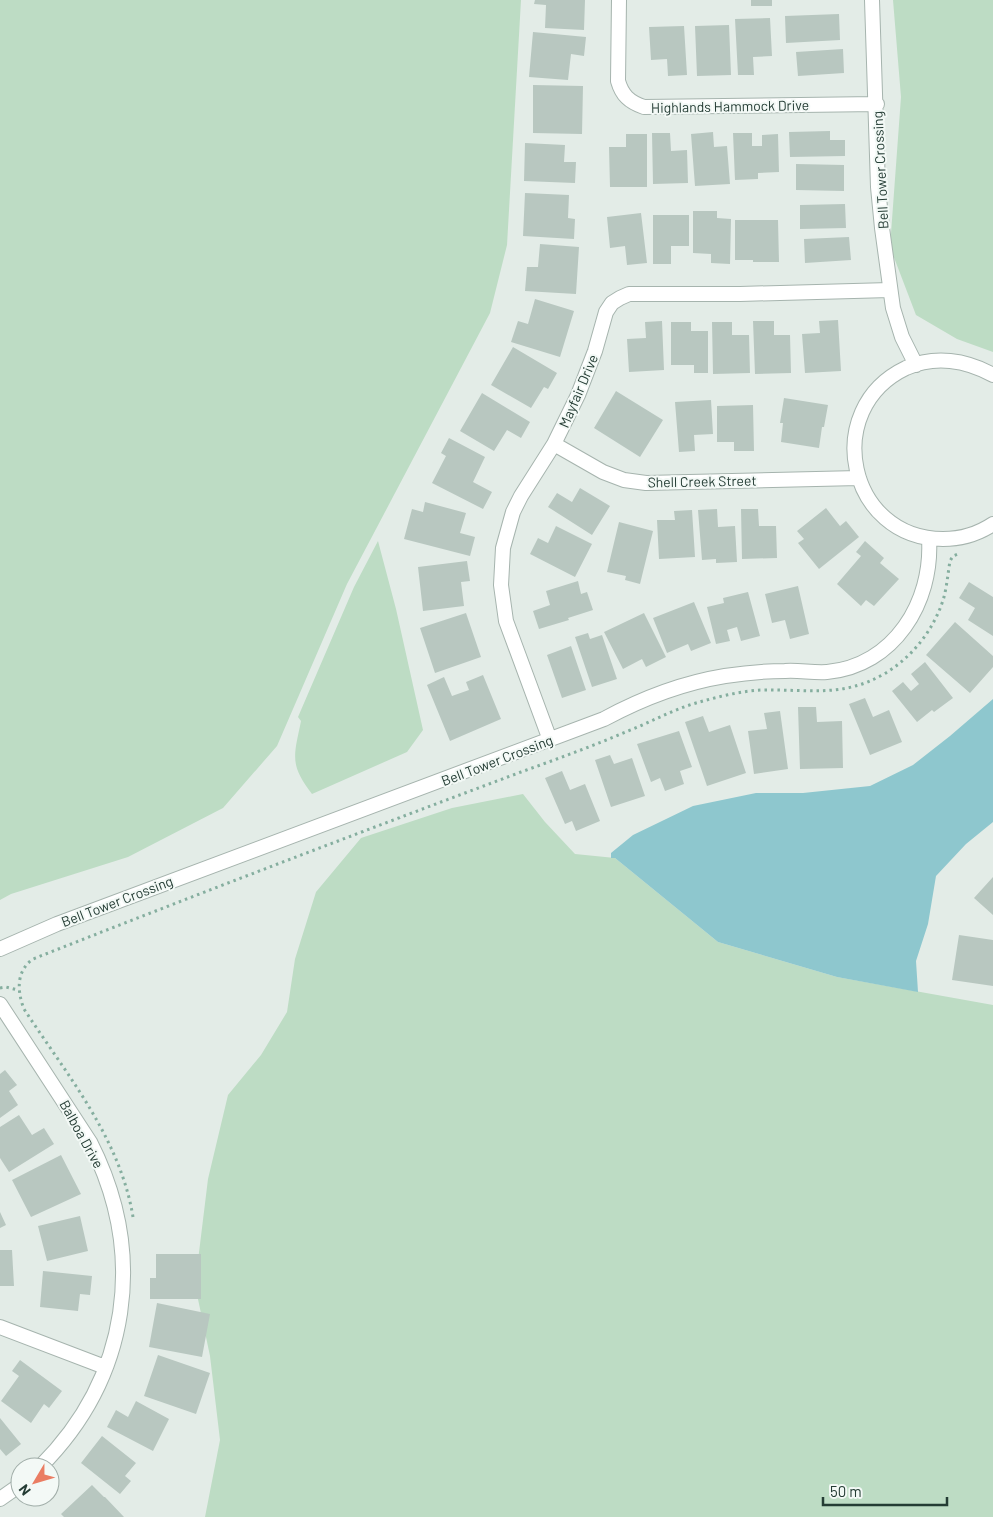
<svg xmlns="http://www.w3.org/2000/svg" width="993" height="1517" font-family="Barlow,sans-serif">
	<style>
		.green { fill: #bddcc4 }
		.water { fill: #8ec7ce }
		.building { fill: #b8c7c0 }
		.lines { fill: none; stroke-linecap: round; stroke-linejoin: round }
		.street-casing { stroke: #a6b4ae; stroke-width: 16 }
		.path { stroke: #85ae9f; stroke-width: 3; stroke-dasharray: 2.5 4; stroke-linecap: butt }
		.street { stroke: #fff; stroke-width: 14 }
		.labels { text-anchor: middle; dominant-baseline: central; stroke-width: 4; stroke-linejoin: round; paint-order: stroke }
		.street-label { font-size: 14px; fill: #243c34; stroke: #f3f9f6 }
	</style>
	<rect width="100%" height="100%" fill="#e3ece7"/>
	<path class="green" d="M0,0H521L507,245L490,313L347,584L277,746L223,808L128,857L11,894L0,900Z
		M893,0H993V352L957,339L916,315L890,247L901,97Z
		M378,541L396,609L423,730L407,752L312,794C289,764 294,756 301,721L298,717L354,587Z
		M523,794L545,822L575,854L615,858L718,942L837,977L993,1005V1517H205L220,1440L210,1356L195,1285L208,1179L228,1095L261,1055L287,1012L295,959L316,892L361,838L452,808Z"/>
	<path class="water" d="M993,699V822L966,844L936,876L928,924L916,961L918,992L837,977L718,942L615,858H611V853L633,835L693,806L756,793H803L870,786L913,765L950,736Z"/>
	<path class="building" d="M535,0H585L584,30L545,28L546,5L534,4Z
		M751,0H772V6H751Z
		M839,14L840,40L786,43L785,16Z
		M770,18L772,56L753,57L754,75H738L735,19Z
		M729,25L731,75L697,76L695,26Z
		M684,26L687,75L668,76L667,59L651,60L649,27Z
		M533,32L586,37L584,56L571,54L568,80L529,77Z
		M843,49L844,73L798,76L796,52Z
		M533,85L583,86L582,134L533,133Z
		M830,131V140H845V156L790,157L789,132Z
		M713,132L714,147L727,146L730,184L695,186L691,134Z
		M652,133H670L671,151L687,150L688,183L653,184Z
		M733,133H752V146H762V135L778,134L779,172L758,173V179L735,180Z
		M626,134H647V187H610L609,147H626Z
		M525,143L565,145L564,162H576L575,183L524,181Z
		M796,164L844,165V191L796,190Z
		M525,193L569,195L568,218L575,219L574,239L523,236Z
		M845,204L846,228L800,229V205Z
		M693,211H717V218L731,219L730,264L711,263V254L693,253Z
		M641,213L647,263L627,265L625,246L610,248L607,217Z
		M653,215H689V246H671V264H653Z
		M735,220H778L779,262H753V260H735Z
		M849,237L851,260L805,263L804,239Z
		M540,244L579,247L576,294L525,291L527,267H538Z
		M535,299L574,311L560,357L511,342L518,321L528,324Z
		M838,320L841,371L805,373L802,334L820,333L819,321Z
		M662,321L664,370L629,372L627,339L646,338L645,322Z
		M753,321H774V335H790L791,373L755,374Z
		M671,322H691V331H708V373H694V365H671Z
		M712,322H732V335H749L750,373L713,374Z
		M513,347L557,373L548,389L544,387L531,408L491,385Z
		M616,391L663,420L640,457L594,428Z
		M482,393L530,422L521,438L507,430L494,451L460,431Z
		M784,398L828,405L824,427H822L819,448L781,442L783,423H780Z
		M711,400L713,434L694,435L695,451L679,452L675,402Z
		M753,405L754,451H734V442H717V406Z
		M449,438L485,457L473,482L492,492L483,509L432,483L446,456L441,453Z
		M580,488L610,506L592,535L548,507L557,493L572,502Z
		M425,502L466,513L460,533L475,537L470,556L404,539L412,509L423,512Z
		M826,508L840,526L846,521L859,537L819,569L798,543L804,539L797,531Z
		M717,509L718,527L735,526L737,562L716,563V559L702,560L698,510Z
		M741,509H758L759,526H776L777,558L742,559Z
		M692,510L695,557L659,559L657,520H675L674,511Z
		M619,522L653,531L640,584L625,580L626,576L607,572Z
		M556,526L592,544L575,577L530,554L538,538L548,543Z
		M865,541L884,558L880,563L899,579L874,606L866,600L861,606L837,584L861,556L856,552Z
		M467,561L470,581L461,582L464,606L423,611L418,567Z
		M578,581L581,594L587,592L593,610L568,618L569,620L539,629L533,611L550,605L546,591Z
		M969,582L993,597V636L968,620L975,608L959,598Z
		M798,586L809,634L790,639L785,620L772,623L765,594Z
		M748,592L760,636L741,641L737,627L727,630L730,641L716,644L707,607L724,603L723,598Z
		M694,602L711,643L691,651L688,644L667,653L653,618Z
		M466,613L481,657L435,673L420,628Z
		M644,613L666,657L646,667L642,659L623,669L604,632Z
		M955,622L993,656V667L970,693L926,655Z
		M588,633L590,639L602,635L617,679L592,687L575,637Z
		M571,646L586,690L562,698L547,655Z
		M925,662L953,698L934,712L932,710L917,722L892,691L903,682L911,691L919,684L911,674Z
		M483,675L501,719L450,741L427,685L444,677L452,696L469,690L466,682Z
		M865,698L873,717L889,710L902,742L870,755L849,704Z
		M798,707H816L817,722L842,721L843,768L800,769Z
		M780,711L788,769L754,774L748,731L767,729L764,713Z
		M703,716L709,732L730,725L746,773L707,786L685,722Z
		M679,731L692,767L680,771L684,784L665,791L660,778L651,782L637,744Z
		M610,755L614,764L632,758L645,796L611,807L595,760Z
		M562,771L570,790L585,784L600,821L576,831L572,821L565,824L545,778Z
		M993,877V915L974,898Z
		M959,935L993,940V986L952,980Z
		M5,1070L17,1085L9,1091L18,1105L0,1118V1074Z
		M19,1115L32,1135L44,1128L54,1144L9,1172L0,1158V1127Z
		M61,1155L81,1194L31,1217L12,1180Z
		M0,1212L6,1225L0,1228Z
		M80,1216L88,1251L47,1261L38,1226Z
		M0,1250H12L14,1286H0Z
		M156,1254H201V1299H150V1278H156Z
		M43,1271L92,1276L90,1295L80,1294L78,1311L40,1307Z
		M157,1303L210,1314L202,1357L149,1347Z
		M158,1355L210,1373L196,1414L144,1396Z
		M20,1360L62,1391L49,1408L44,1404L31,1423L1,1401L19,1376L12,1371Z
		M136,1401L169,1419L153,1451L107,1427L116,1410L128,1417Z
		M0,1418L21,1444L6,1456L0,1449Z
		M102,1436L136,1463L125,1476L131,1481L120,1494L81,1463Z
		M92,1485L104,1497H105L124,1517H64L61,1514Z"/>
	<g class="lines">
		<g class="street-casing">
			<path id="street" d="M619,0L618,81C622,95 629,102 644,107L877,104
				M872,0L878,187L882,228L893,308L902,337L916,365
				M993,375C966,360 935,355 906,368C820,409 848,539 943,539C960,539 978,534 993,524
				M554,444L603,472L624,480L646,483L859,478
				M550,740L506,621L501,585L503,548L513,512L521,496L554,444L578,395L595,351L606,312L612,303L620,298L629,294H740L890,290
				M0,949L57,924L604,719C641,699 682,683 725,676C744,673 765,671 785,671C799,670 813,673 827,672C894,666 933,602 929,539
				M0,1004L90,1142C147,1254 130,1377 40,1467
				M0,1327L105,1367
				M0,1499L20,1485"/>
		</g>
		<path class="path" d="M0,988L6,987L18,990
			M133,1217C120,1138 67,1075 24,1009C17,991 16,971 33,959C195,895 358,833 521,772C557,759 593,746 628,731C651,722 672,710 696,703C717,697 740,691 762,690C808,689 842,698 884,674C913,657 935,628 944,597C947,585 948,573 950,561L953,556L958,554"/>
		<use href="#street" class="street"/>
	</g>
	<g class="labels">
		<g class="street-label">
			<text transform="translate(730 106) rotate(-1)">Highlands Hammock Drive</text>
			<text transform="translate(880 170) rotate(-93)">Bell Tower Crossing</text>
			<text transform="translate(578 391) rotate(-67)">Mayfair Drive</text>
			<text transform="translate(702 481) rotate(-1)">Shell Creek Street</text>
			<text transform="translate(497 760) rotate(-21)">Bell Tower Crossing</text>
			<text transform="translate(117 901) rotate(-21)">Bell Tower Crossing</text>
			<text transform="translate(82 1134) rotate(61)">Balboa Drive</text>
		</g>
	</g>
	<g transform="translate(35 1482) rotate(232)"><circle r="24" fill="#f3f9f6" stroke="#a0ada8"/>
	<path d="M0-4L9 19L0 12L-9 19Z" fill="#ea7d63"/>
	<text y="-8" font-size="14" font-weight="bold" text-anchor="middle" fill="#243c34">N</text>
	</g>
	<path d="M823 1497v8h124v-8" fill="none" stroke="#243c34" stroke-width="2.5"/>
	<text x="830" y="1497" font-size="15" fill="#243c34" stroke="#f3f9f6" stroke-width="4" paint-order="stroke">50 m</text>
</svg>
